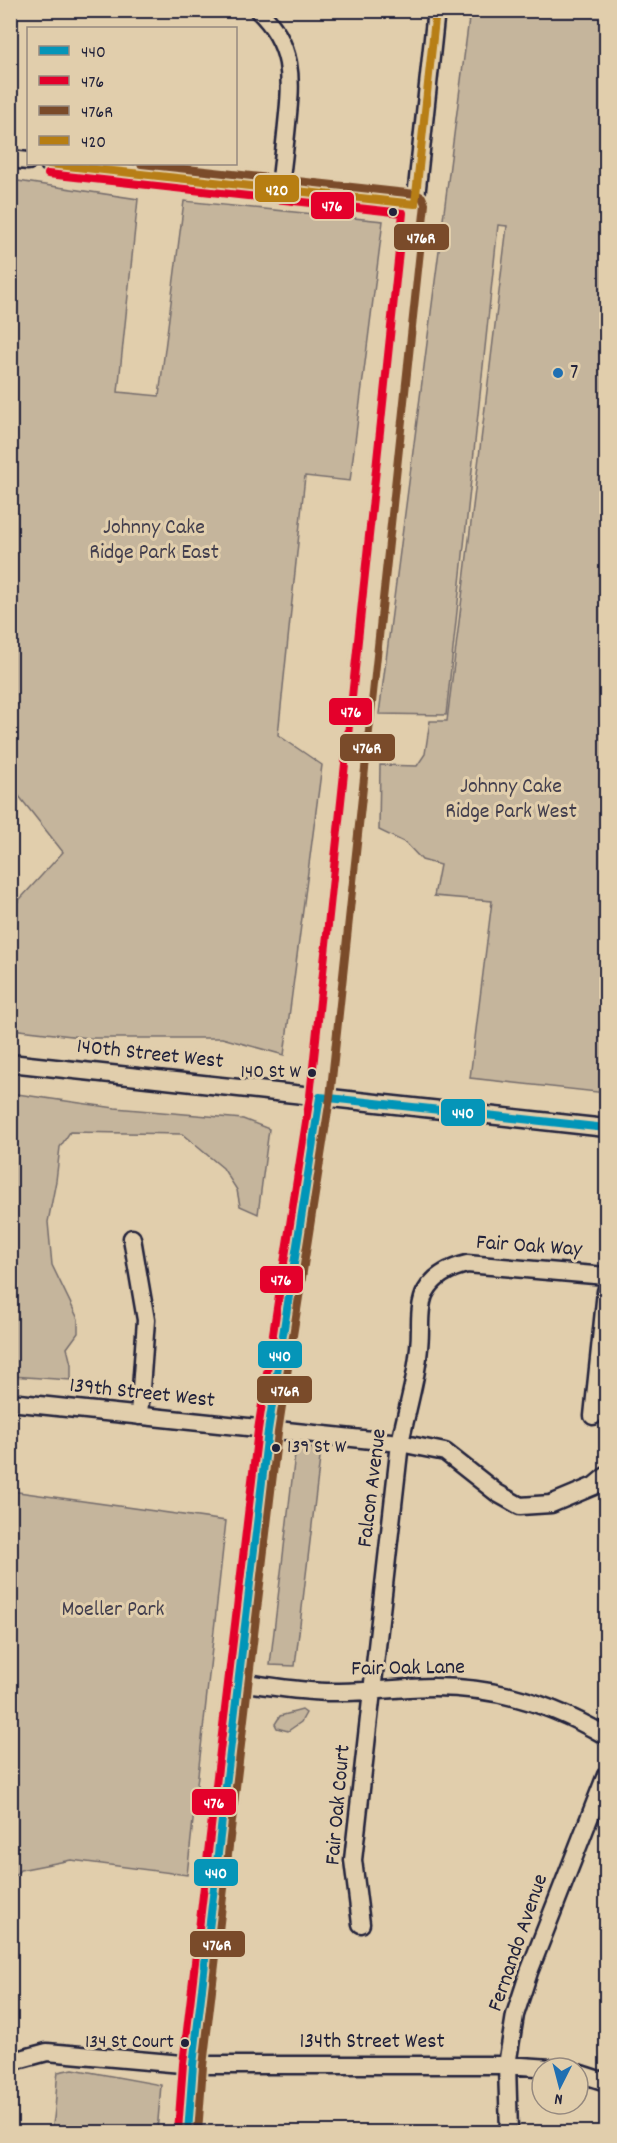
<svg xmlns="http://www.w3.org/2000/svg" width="617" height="2143" font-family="Dekko,sans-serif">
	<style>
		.green { fill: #c5b59c; stroke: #746c6c; stroke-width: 1.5 }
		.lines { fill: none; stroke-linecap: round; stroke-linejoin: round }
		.minor-casing { stroke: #22223b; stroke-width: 21 }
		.minor { stroke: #e1ceac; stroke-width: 16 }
		.bus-1-casing { stroke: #e1ceac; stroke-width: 12 }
		.bus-2-casing { stroke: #e1ceac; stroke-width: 12 }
		.bus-3-casing { stroke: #e1ceac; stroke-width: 12 }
		.bus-4-casing { stroke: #e1ceac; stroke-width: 12 }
		.bus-1 { stroke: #0595b8; stroke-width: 8 }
		.bus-2 { stroke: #e4002b; stroke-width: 8 }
		.bus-3 { stroke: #7a4b2a; stroke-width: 8 }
		.bus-4 { stroke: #b77e12; stroke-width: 8 }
		.bus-dot { fill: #22223b; stroke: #e1ceac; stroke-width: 2 }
		.poi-dot { fill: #1f6fb2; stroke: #e1ceac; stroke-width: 2 }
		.labels { text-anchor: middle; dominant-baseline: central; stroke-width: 6; stroke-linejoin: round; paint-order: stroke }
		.bus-label { font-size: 20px; fill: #22223b; stroke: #e1ceac; text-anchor: end }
		.poi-label { font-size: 22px; fill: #22223b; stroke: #e1ceac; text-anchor: start }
		.park-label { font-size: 22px; fill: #433f4e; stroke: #e1ceac }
		.street-label { font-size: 22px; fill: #22223b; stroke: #e1ceac }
		.line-badge { stroke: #e1ceac; stroke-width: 2 }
		.badge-label { font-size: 16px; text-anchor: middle; font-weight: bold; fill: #fff }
	</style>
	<rect width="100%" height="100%" fill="#e1ceac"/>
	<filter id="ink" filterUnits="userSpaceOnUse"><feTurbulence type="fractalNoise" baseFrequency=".0167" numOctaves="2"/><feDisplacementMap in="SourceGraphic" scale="12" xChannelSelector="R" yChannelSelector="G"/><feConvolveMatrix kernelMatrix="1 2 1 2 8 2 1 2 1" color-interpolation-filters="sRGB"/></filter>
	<g filter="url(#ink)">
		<path class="green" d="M470,11H606V1093L470,1078L492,901L434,896L440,865L422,860L406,843L379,830L380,765L417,766L425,754L430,721H447L507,226L498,225L446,715L379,714Z
			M11,180L138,199L118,392L159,396L184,201L383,221L350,481L305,476L278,735L322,765L284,1055L222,1038H89L11,1029V909L63,852L11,786Z
			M10,1093L115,1108L243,1119L269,1129L258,1214L240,1206L237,1190L223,1168L182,1134L70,1132L60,1147L56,1181L48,1222L52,1265L78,1319V1333L67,1348L71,1364V1380L11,1376L14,1308L10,1289Z
			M296,1446L321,1450L295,1666L270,1665Z
			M11,1491L226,1521L187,1875L71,1860L20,1870L11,1880Z
			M302,1710L306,1713L301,1722L288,1731L277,1728L275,1724L280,1716Z
			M73,2069L161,2085L157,2132H51C57,2114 55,2092 58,2072Z"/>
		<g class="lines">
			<g class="minor-casing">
				<path id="minor" d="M258,10C294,45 292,78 287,124C285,146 282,167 280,189
					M10,159L28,161
					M49,164L415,204
					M10,1063L606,1128
					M132,1238L146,1320L139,1416
					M10,1402L400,1443L445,1452L497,1493L520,1506L551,1504L594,1486L606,1476
					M593,1416L606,1291
					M238,1682C270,1686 302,1692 333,1692C367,1693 400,1687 434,1687C495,1687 554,1705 606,1736
					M361,1924L353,1860L400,1443C408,1404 420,1368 420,1328C420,1317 420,1301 426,1291C435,1275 450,1268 467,1264L606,1276
					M10,2062L47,2052L193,2065H507L551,2068
					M578,2073L606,2082
					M188,2132L193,2065L268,1431L320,1097L436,10
					M509,2132L507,2065L515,2015L529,1972L606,1775"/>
			</g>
			<use href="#minor" class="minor"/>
			<g class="bus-1-casing">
				<path id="bus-1" d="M320,1097L606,1128
					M188,2132L193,2065L268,1431L320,1097"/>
			</g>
			<g class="bus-2-casing">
				<path id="bus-2" d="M48,174L403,213L310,1096L258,1430L183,2064L178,2131"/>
			</g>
			<g class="bus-3-casing">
				<path id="bus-3" d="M141,164L416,194L422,197L425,204L330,1098L278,1432L203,2066L198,2132"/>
			</g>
			<g class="bus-4-casing">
				<path id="bus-4" d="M49,164L415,204
					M415,204L436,10"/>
			</g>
			<use href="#bus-1" class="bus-1"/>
			<use href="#bus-2" class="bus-2"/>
			<use href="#bus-3" class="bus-3"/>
			<use href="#bus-4" class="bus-4"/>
		</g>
	</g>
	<g class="bus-dot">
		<circle cx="393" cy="212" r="5"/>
		<circle cx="312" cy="1073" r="5"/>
		<circle cx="276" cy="1448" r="5"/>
		<circle cx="185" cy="2043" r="5"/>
	</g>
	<circle class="poi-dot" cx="558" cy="373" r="6"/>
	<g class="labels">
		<g class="bus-label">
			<text x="301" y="1073">140 St W</text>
			<text x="287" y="1448" text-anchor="start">139 St W</text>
			<text x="174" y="2043">134 St Court</text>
		</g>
		<g class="poi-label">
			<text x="570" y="373">7</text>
		</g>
		<g class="park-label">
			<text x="154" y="528">Johnny Cake<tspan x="154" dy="25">Ridge Park East</tspan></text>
			<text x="511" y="787">Johnny Cake<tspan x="511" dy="25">Ridge Park West</tspan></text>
			<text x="113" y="1610">Moeller Park</text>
		</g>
		<g class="street-label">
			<text transform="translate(150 1055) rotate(6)">140th Street West</text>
			<text transform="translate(529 1247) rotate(4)">Fair Oak Way</text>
			<text transform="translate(142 1394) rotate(6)">139th Street West</text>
			<text transform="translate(373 1488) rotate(-83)">Falcon Avenue</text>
			<text transform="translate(408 1669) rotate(-1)">Fair Oak Lane</text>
			<text transform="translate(339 1805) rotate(-85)">Fair Oak Court</text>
			<text transform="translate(519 1943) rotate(-71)">Fernando Avenue</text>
			<text x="372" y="2042">134th Street West</text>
		</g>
	</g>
	<g class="line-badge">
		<rect x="254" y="174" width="46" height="29" rx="6" fill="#b77e12"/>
		<rect x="310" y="191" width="45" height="29" rx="6" fill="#e4002b"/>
		<rect x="393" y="223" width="57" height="28" rx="6" fill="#7a4b2a"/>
		<rect x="328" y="697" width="45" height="29" rx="6" fill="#e4002b"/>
		<rect x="339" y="733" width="57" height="29" rx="6" fill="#7a4b2a"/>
		<rect x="440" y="1098" width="46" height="29" rx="6" fill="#0595b8"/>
		<rect x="259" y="1265" width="45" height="29" rx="6" fill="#e4002b"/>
		<rect x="257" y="1340" width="46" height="29" rx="6" fill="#0595b8"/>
		<rect x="256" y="1375" width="57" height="29" rx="6" fill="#7a4b2a"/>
		<rect x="191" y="1788" width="46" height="28" rx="6" fill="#e4002b"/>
		<rect x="193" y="1858" width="46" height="29" rx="6" fill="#0595b8"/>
		<rect x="189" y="1930" width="57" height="28" rx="6" fill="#7a4b2a"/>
	</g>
	<g class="badge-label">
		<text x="277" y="195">420</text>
		<text x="332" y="211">476</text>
		<text x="421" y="243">476R</text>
		<text x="351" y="717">476</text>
		<text x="367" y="753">476R</text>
		<text x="463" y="1118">440</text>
		<text x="281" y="1285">476</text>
		<text x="280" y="1361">440</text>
		<text x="285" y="1396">476R</text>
		<text x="214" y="1808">476</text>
		<text x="216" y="1878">440</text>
		<text x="217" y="1950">476R</text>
	</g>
	<rect width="617" height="2143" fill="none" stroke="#e1ceac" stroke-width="36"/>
	<rect x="18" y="18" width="581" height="2107" fill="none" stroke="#22223b" stroke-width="2" filter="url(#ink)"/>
	<rect x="27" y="27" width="210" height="138" fill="#e1ceac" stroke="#95897f" stroke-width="1.5"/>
	<rect x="39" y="46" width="30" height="9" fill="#0595b8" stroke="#95897f" stroke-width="1.5"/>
	<text x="81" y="57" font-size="18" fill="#22223b">440</text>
	<rect x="39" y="76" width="30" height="9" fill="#e4002b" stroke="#95897f" stroke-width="1.5"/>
	<text x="81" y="87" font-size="18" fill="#22223b">476</text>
	<rect x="39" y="106" width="30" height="9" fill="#7a4b2a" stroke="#95897f" stroke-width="1.5"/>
	<text x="81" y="117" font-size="18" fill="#22223b">476R</text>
	<rect x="39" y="136" width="30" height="9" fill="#b77e12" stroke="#95897f" stroke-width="1.5"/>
	<text x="81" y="147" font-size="18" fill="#22223b">420</text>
	<g transform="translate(560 2086) rotate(186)"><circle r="28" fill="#e1ceac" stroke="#95897f" stroke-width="1.5"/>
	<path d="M0-4.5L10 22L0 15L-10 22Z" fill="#1f6fb2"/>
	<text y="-9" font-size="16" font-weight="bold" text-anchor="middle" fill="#22223b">N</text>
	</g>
</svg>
